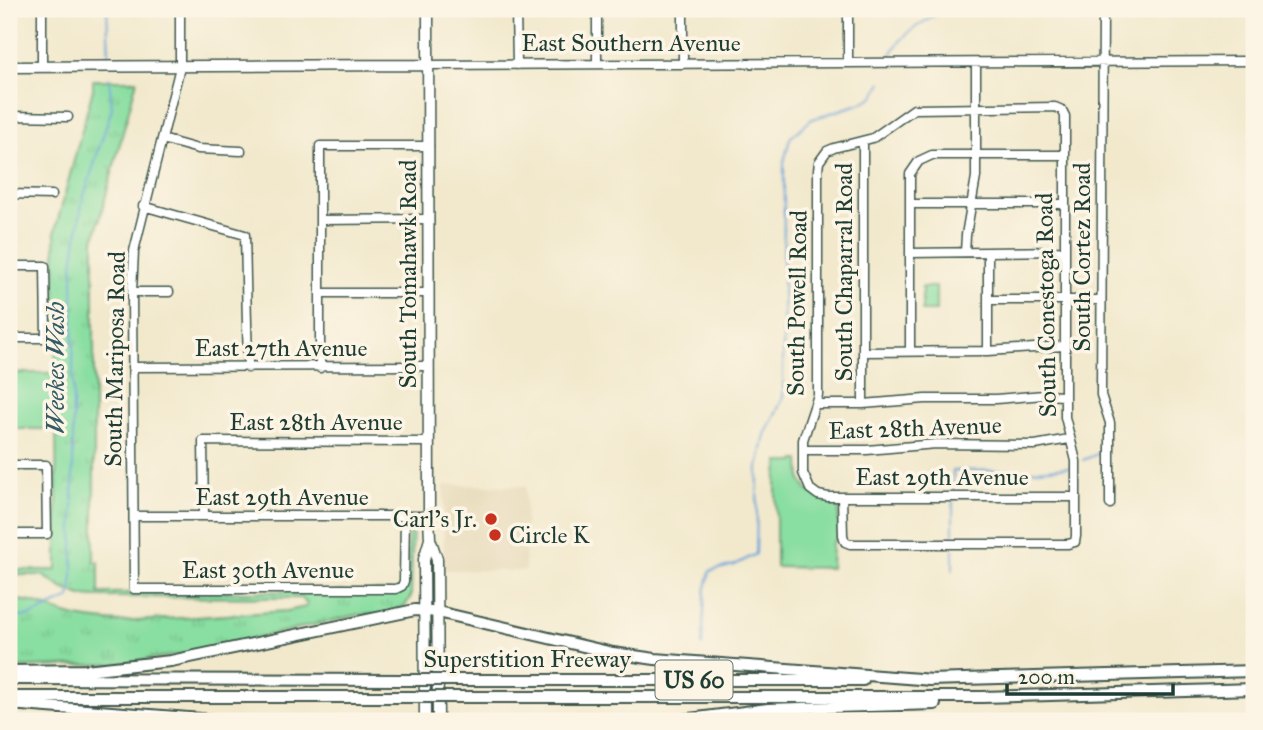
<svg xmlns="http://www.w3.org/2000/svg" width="1263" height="730" font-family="'IM FELL Great Primer',serif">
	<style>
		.built { fill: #e7daba }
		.grass { fill: url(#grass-tufts); stroke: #548e6a; stroke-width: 2 }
		.park { fill: #89dea1; stroke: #548e6a; stroke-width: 2 }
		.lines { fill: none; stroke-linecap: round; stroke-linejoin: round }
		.stream { stroke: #66a0d6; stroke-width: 2 }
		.minor-casing { stroke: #3f574b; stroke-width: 11 }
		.major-casing { stroke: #3f574b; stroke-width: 13 }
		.highway-casing { stroke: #3f574b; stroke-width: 14 }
		.minor { stroke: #fff; stroke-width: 8 }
		.major { stroke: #fff; stroke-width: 10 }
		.highway { stroke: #fff; stroke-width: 10 }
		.highway-bridge-casing { stroke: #3f574b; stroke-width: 14; stroke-linecap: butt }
		.highway-bridge { stroke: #fff; stroke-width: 10 }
		.poi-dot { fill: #c8321e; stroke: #fcf5e5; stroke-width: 2.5 }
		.labels { text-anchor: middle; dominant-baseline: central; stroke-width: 7; stroke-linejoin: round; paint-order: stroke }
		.shield { fill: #fcf5e5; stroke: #617469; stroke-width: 2 }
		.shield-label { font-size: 23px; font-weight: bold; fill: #1f3d34 }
		.street-label { font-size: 24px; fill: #1f3d34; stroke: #fcf5e5 }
		.poi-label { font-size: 24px; fill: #1f3d34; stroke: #fcf5e5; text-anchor: end }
		.water-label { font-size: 26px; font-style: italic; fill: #345b65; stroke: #fcf5e5 }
	</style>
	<defs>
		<pattern id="grass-tufts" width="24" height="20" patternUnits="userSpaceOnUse" patternTransform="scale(1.75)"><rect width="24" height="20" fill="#89dea1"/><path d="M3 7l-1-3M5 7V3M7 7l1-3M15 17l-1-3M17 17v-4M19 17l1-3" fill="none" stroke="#76bf8b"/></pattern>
	</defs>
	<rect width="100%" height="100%" fill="#fcf5e5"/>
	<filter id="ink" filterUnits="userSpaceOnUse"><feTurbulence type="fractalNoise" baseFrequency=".0143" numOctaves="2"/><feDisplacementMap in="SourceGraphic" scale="14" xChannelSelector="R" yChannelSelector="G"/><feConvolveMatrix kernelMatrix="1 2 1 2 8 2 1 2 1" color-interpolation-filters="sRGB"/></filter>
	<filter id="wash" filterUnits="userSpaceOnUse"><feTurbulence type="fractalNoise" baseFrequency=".00686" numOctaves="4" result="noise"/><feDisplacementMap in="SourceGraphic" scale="28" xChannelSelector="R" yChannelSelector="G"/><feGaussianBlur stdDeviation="1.57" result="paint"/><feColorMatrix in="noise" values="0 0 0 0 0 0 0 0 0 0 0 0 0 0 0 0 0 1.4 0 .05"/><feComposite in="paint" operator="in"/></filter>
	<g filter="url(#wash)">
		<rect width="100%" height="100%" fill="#f2e9cd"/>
		<path class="built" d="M444,485L526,486L525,571L444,570Z"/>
		<path class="grass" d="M93,80H137L94,240V562H99V593L401,591L408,583V524L413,519L411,596L405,606L382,614L356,615L192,653L115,664L9,668V600C38,600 43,607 69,615C86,620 103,621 120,622L287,611L306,607L307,604L301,598L96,597L81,596L64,589L42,575H9V570H57L55,231L93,89Z"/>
		<path class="park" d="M922,287H936V311H922Z
			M9,373H56V429H9Z
			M796,460H800L801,480L808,491L838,501L839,505L838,538L832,543L831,568L776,567V480L779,462H795Z"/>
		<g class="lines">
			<path class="stream" d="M107,9L109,56
				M890,57C901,32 923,23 945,9
				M1083,460L1100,453L1101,422
				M953,491V471L1037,470L1069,467
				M953,501V539
				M953,549V570
				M9,618L30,616L70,598L73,577V265L82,202L112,108L109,78
				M702,646L705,592L710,571L735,565L756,554L758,467L765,435L783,398L784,162L790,138L812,119L862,103L874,96L882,82
				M817,721V720"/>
		</g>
	</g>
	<g filter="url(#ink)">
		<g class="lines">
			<g class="minor-casing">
				<path id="minor" d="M180,9V67L134,251L132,292L134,589H396L402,586L404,581L405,516
					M516,9L517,65
					M597,9V64
					M683,9V64
					M1103,9L1101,395L1110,423V504
					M848,63V9
					M428,65L1254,61
					M42,67V9
					M9,116L68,117
					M162,139L198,149L241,151
					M863,141V404
					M9,194L52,195
					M910,204H1064
					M143,206L245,235L248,368
					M320,220L429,219
					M965,252L966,235L976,177V63
					M988,252V351
					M910,253L1064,251
					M9,266H45L46,338H9
					M132,292H169
					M320,293H429
					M988,300H1100
					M910,351V174L919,161L932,155H1065
					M863,352L988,351L1064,346
					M132,367L429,366
					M320,368V146H429
					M816,404H863L925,399H996L1044,395L1064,396
					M803,450H867L936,444L1035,445L1069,439
					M9,465H46L47,534H9
					M842,497L843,535L845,542L850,544H1068L1075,542L1076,536V461L1065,417V116L1062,110L1055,107L914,109L873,138L834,148L827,151L819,162L818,170V395L803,440V473L810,489L818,495L828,497H1076
					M134,516H429
					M204,516L203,441L429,442"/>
			</g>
			<g class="major-casing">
				<path id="major" d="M428,9L429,516L430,539L437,559L438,721
					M9,67L428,65
					M425,721L424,559L430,539"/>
			</g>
			<g class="highway-casing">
				<path id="highway" d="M9,671L85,670L171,661L415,610L438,612L613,653L655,659L933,680
					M9,679L405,680
					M455,680H863
					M928,680L1254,671
					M9,697H404
					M455,697H982L1254,689
					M9,704L227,721
					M674,721L768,709L935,704"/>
			</g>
			<use href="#minor" class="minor"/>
			<use href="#major" class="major"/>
			<use href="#highway" class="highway"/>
			<g class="highway-bridge-casing">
				<path id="highway-bridge" d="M405,680H455
					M404,697H455"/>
			</g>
			<use href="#highway-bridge" class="highway-bridge"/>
		</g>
	</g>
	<g class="poi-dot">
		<circle cx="491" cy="519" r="7"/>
		<circle cx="495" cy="535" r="7"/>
	</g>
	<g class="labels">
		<rect class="shield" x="655.5" y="660.5" width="77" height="39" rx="5"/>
		<g class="shield-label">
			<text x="694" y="680">US 60</text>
		</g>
		<g class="street-label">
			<text x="631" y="43">East Southern Avenue</text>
			<text transform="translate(1082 257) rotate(-90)">South Cortez Road</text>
			<text transform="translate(844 272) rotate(-90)">South Chaparral Road</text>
			<text transform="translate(408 274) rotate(-90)">South Tomahawk Road</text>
			<text transform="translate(797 303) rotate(-89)">South Powell Road</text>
			<text transform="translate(1046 305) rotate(-91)">South Conestoga Road</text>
			<text x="281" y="348">East 27th Avenue</text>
			<text transform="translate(115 359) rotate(-89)">South Mariposa Road</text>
			<text x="316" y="422">East 28th Avenue</text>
			<text transform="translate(915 428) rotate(-2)">East 28th Avenue</text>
			<text x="942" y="477">East 29th Avenue</text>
			<text x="282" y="497">East 29th Avenue</text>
			<text x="268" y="570">East 30th Avenue</text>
			<text x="527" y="659">Superstition Freeway</text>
		</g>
		<g class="poi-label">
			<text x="477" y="519">Carl's Jr.</text>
			<text x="509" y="535" text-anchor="start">Circle K</text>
		</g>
		<g class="water-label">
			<text transform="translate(55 368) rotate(-90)">Weekes Wash</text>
		</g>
	</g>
	<rect width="1263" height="730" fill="none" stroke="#fcf5e5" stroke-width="35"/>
	<path d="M1007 684v10h166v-10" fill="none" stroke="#1f3d34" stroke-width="3.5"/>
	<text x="1018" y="684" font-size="21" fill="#1f3d34" stroke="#fcf5e5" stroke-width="5" paint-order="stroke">200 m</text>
</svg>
